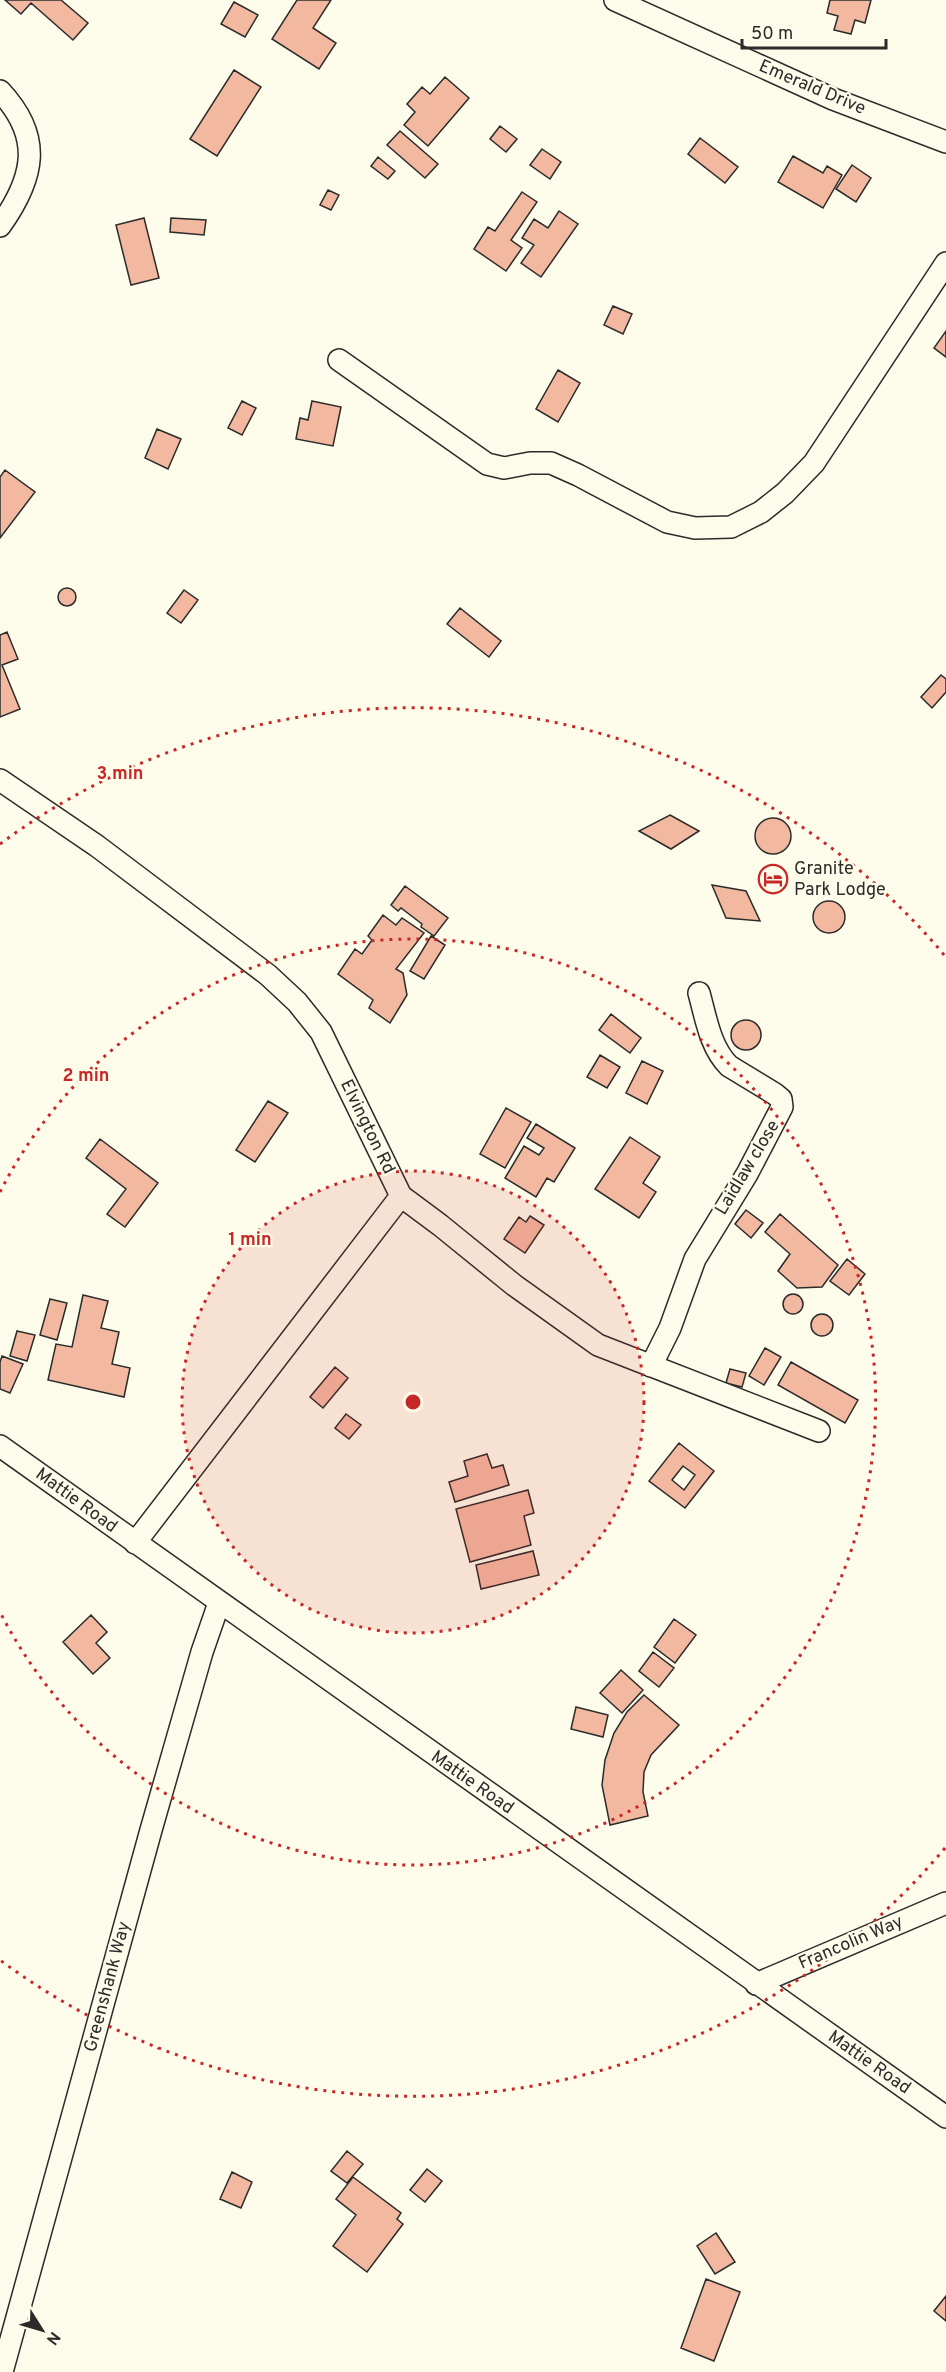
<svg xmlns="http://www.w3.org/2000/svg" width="946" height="2372" font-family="Overpass,sans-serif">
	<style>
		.building { fill: #f2b8a0; stroke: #2b2b2b; stroke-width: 1.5; fill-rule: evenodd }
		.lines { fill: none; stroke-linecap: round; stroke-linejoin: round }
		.minor-casing { stroke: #2b2b2b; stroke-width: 24 }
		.minor { stroke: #fdfbea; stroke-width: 21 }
		.ring { fill: none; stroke: #c62828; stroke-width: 3; stroke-dasharray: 3 6 }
		.labels { text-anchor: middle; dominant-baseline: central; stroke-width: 4.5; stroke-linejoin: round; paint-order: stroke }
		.street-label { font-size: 18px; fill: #2b2b2b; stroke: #fdfbea }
		.poi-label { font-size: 18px; fill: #2b2b2b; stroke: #fdfbea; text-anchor: start }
		.centre { fill: #c62828; stroke: #fdfbea; stroke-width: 3 }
		.ring-label { font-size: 18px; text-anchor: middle; font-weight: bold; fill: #c62828; stroke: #fdfbea; stroke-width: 4.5; stroke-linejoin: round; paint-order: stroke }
	</style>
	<rect width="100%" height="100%" fill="#fdfbea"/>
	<path class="building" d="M5,0H61L88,23L73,40L31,3L21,14Z
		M297,0H331L313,28L336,43L319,69L272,39Z
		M830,0H871L865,23L855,20L851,34L834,30L838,16L827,13Z
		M234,2L258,15L245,37L221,24Z
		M234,70L261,87L217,156L190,139Z
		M445,77L469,98L428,146L404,125L415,112L407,104L422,87L430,94Z
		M500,126L517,139L506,152L490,139Z
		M400,131L438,164L425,178L387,145Z
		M700,138L738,167L725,183L688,154Z
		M542,149L561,162L550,179L530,165Z
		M793,156L823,173L827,166L842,175L823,208L778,182Z
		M378,157L395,171L388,179L371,166Z
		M852,165L871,178L856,202L836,189Z
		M328,190L339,195L331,210L320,205Z
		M522,192L537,202L511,240L522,248L506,271L474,249L488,227L495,231Z
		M559,211L578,224L541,277L521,263L534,245L522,238L534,219L548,228Z
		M144,218L159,278L131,285L116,225Z
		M171,218L206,220L204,235L170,232Z
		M613,306L632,314L623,334L604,325Z
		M946,331V357L934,348Z
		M558,370L580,383L558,422L536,409Z
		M242,401L256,408L242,435L228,428Z
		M312,401L341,407L333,446L296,439L300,418L308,420Z
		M157,429L181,439L168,469L145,458Z
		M5,470L35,492L0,538V477Z
		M58 597a9 9 0 1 1 18 0a9 9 0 1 1-18 0Z
		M184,590L198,600L181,623L167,613Z
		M460,608L501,641L489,657L447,624Z
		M7,632L18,659L2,665L20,709L0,717V635Z
		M941,675L946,679V692L932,708L921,697Z
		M670,815L699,831L671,849L639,831Z
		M755 836a18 18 0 1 1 36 0a18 18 0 1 1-36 0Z
		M712,885L746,891L760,921L726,918Z
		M405,886L448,918L434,936L421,927L422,924L401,908L398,911L391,905Z
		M813 917a16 16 0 1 1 32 0a16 16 0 1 1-32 0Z
		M383,915L396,925L402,918L424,933L396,969L403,973L407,995L390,1023L369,1008L373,1000L338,974L355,949L362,954L372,940L368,936Z
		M431,936L445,945L424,979L410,971Z
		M611,1014L641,1038L630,1053L599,1030Z
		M731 1035a15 15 0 1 1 30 0a15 15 0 1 1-30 0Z
		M600,1055L620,1067L607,1088L587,1077Z
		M642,1061L663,1071L647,1104L626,1093Z
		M268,1101L288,1113L255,1162L236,1150Z
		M506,1108L531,1122L505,1168L480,1154Z
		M536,1124L575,1148L554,1182L547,1178L536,1197L505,1178L524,1146L539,1155L544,1148L527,1138Z
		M630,1137L660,1157L643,1183L656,1192L639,1218L595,1189Z
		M100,1139L158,1183L125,1227L107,1214L126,1189L86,1158Z
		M746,1210L763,1223L751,1238L735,1224Z
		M780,1214L838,1265L822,1287L797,1288L778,1271L790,1254L765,1232Z
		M530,1216L544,1225L525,1253L504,1239L519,1217L526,1222Z
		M847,1259L865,1274L849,1295L830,1281Z
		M783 1304a10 10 0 1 1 20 0a10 10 0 1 1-20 0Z
		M83,1295L108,1301L101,1328L119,1332L112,1364L130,1368L124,1397L48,1380L56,1344L72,1347Z
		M50,1299L67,1303L57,1340L40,1335Z
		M811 1325a11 11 0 1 1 22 0a11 11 0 1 1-22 0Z
		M17,1331L35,1335L27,1361L10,1356Z
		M765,1348L781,1357L764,1385L749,1376Z
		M2,1356L23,1364L10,1393L0,1389V1362Z
		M791,1362L858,1400L845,1423L778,1385Z
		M335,1367L348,1378L323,1408L310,1397Z
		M730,1369L746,1373L742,1387L726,1383Z
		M346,1414L361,1425L349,1439L335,1428Z
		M679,1443L714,1471L685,1508L649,1481ZM683,1466L695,1475L684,1490L672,1480Z
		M487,1454L492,1468L503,1465L509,1485L455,1502L449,1482L468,1476L464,1461Z
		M528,1490L534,1513L524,1516L531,1545L470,1562L456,1509Z
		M533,1551L539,1575L481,1589L476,1565Z
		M91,1615L107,1632L96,1643L110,1658L93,1674L63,1642Z
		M674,1619L696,1635L675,1663L654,1647Z
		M653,1652L674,1668L659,1687L639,1671Z
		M621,1670L643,1690L622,1713L600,1693Z
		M644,1695L679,1725L651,1755L644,1772L643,1792L648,1816L610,1825L602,1785L605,1760L614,1733L627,1712Z
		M576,1707L608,1715L603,1737L571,1729Z
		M347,2151L363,2164L347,2183L331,2171Z
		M427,2169L442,2181L425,2202L410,2190Z
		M232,2172L252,2182L241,2208L220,2199Z
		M353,2177L401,2213L397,2219L403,2224L367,2272L333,2246L356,2215L336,2199Z
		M716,2233L735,2262L715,2274L697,2246Z
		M706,2279L740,2292L714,2361L681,2348Z
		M946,2296V2321L934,2311Z"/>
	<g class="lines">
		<g class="minor-casing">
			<path id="minor" d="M615,0L833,99L946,142
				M0,91C43,137 35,177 0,226
				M339,360L487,464L504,468L530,463H551L578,475L667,522L695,528L731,527L761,512L785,493L814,463L946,263
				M0,780L97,846L268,975L297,1002L321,1032L401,1196L135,1543
				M401,1196L440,1225L514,1285L598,1345L819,1431
				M651,1366L670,1328L695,1259L747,1174L782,1107L781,1099L775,1094L729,1066C710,1047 706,1018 699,993
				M0,1446L946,2117
				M756,1984L946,1903
				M2,2372L151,1830L202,1652L219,1603"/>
		</g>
		<use href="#minor" class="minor"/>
	</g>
	<circle cx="413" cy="1402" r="231" fill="#c62828" fill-opacity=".12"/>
	<g class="ring">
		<circle cx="413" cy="1402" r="231"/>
		<path d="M0 1192A463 463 0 1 1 0 1612"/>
		<path d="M945 1848A694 694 0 0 1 0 1960M0 844A694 694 0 0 1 945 956"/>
	</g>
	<defs>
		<g id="hotel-ring" transform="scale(1.5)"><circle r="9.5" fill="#fdfbea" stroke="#c62828" stroke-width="1.5"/><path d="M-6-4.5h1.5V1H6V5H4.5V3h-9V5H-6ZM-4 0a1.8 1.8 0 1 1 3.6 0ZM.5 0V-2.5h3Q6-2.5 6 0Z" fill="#c62828"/></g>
	</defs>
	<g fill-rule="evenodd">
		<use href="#hotel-ring" x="773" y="879"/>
	</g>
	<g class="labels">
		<g class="street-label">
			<text transform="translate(812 88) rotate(23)">Emerald Drive</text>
			<text transform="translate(367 1127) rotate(64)">Elvington Rd</text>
			<text transform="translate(748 1168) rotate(-59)">Laidlaw close</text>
			<text transform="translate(76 1501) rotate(36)">Mattie Road</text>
			<text transform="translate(472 1783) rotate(35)">Mattie Road</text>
			<text transform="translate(851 1943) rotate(-23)">Francolin Way</text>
			<text transform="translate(108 1987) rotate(-75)">Greenshank Way</text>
			<text transform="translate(869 2063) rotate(35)">Mattie Road</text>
		</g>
		<g class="poi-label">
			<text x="794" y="869">Granite<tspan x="794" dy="21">Park Lodge</tspan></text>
		</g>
	</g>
	<circle cx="413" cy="1402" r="9" class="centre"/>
	<g class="ring-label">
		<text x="120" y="779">3 min</text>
		<text x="86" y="1081">2 min</text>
		<text x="250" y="1245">1 min</text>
	</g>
	<g transform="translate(42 2330) rotate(127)" stroke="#fdfbea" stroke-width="4.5" paint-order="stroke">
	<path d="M0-4.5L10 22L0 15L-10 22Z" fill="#2b2b2b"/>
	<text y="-9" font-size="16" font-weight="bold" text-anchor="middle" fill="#2b2b2b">N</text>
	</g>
	<path d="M742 39v9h144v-9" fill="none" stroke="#2b2b2b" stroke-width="3"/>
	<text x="751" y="39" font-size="18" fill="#2b2b2b" stroke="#fdfbea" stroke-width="4.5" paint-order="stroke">50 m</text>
</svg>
